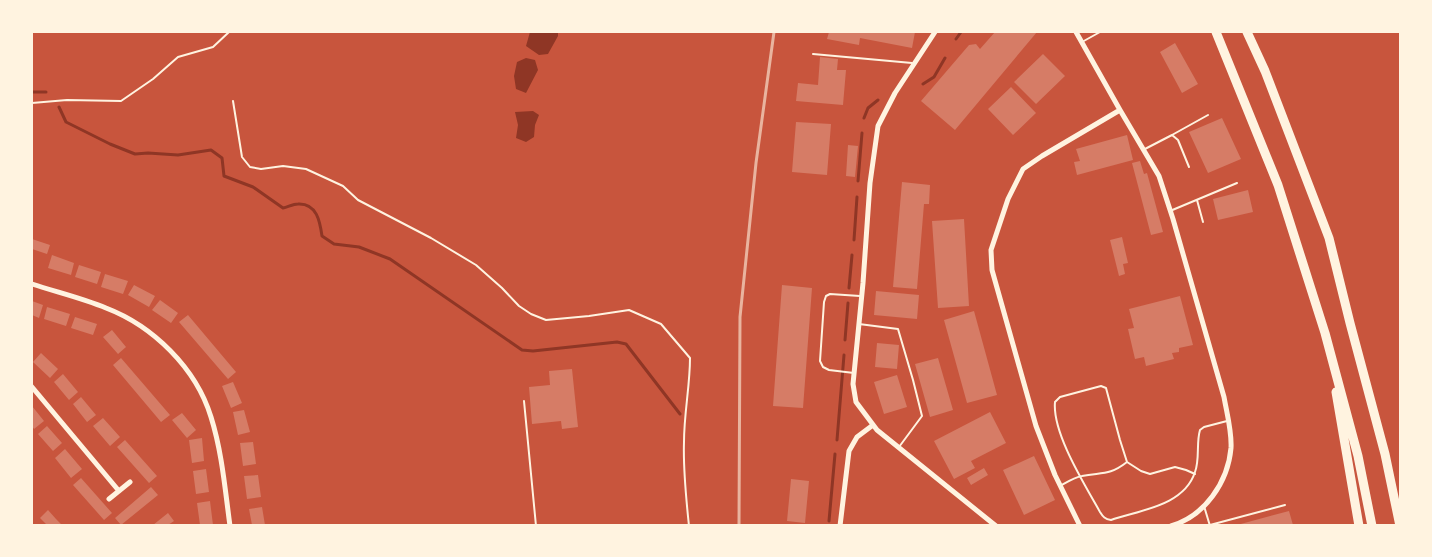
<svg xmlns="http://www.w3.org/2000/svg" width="1432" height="557" font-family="'Space Grotesk',sans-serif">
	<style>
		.water { fill: #8f3625 }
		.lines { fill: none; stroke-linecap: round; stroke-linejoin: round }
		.stream { stroke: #8f3625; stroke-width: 3 }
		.building { fill: #d67c66 }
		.path { stroke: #fff3e0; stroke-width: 2 }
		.service { stroke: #fff3e0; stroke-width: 2 }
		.minor { stroke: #fff3e0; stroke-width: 5 }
		.motorway { stroke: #fff3e0; stroke-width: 9 }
		.rail { stroke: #e9b49f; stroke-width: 3 }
	</style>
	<rect width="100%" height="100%" fill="#c8553d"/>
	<path class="water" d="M530,32H558V36L548,54L539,55L526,46Z
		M526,58L535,60L538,70L526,93L516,89L514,76L517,62Z
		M533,111L539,115L535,125L534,137L526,142L516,138L518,125L515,112Z"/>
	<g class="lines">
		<path class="stream" d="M956,39L961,32
			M923,84L934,77L945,58
			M32,92H46
			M59,107L66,122L110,144L135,154L148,153L178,155L211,150L222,158L224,176L253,187L283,208C288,207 293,204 298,204C317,203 320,222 322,236L334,244L359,247L390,259L522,350L533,351L617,342L626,344L680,414
			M864,118L868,108L878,100
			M858,181L862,133
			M854,240L857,197
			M849,288L852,255
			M845,340L848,303
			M837,440L844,355
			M829,521L835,454"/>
	</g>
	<path class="building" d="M829,32H915L912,48L860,38L859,45L827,39Z
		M995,32H1037L955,130L921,101L969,45L976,44L980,49Z
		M1175,43L1198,84L1182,93L1160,52Z
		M1043,54L1065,76L1036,104L1014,82Z
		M820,57L838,59L837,70H846L843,105L796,101L798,83L818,85Z
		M1011,87L1036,113L1013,135L988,109Z
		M1222,118L1241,159L1208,173L1189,132Z
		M796,122L831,124L827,175L792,172Z
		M1127,135L1133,160L1077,175L1074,162L1080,161L1076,149Z
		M848,145L858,146L855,177L846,176Z
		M1140,161L1144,174L1147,173L1163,232L1151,235L1132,163Z
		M902,182L930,185L929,204H924L917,289L893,287Z
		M1248,190L1253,212L1218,220L1213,199Z
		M964,219L969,306L938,308L932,221Z
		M1122,237L1128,263L1123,264L1125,274L1119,276L1110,240Z
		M32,239L50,245L47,254L32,249Z
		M52,255L74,263L71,275L48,268Z
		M79,265L101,272L97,284L75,277Z
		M105,274L128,281L123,294L101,287Z
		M134,285L155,296L149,307L128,295Z
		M782,285L812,288L803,408L773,406Z
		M876,291L919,295L917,319L874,315Z
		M1180,296L1193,345L1179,348V352L1172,353L1174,359L1146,366L1144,357L1135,359L1128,329L1134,328L1129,309Z
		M160,300L178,313L171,323L152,310Z
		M32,301L43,305L39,318L32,315Z
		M47,307L70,314L66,326L44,319Z
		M974,311L997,395L967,403L944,320Z
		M188,315L236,372L228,379L179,322Z
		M75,317L97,324L93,335L71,328Z
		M112,330L126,347L118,354L103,337Z
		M877,343L899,345L897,369L875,367Z
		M41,353L58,369L50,378L33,362Z
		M121,358L170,415L161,422L113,365Z
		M938,358L953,410L930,417L915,364Z
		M572,369L578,427L562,429L561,421L532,424L529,387L550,385L549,371Z
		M63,374L78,392L69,400L54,382Z
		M897,375L907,407L884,414L874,382Z
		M233,382L242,403L231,408L222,386Z
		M81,397L96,415L87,422L73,404Z
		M32,406L44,421L34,429L32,426Z
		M244,410L250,432L238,435L233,412Z
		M990,412L1006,443L971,461L975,468L954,479L934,441Z
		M182,413L196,430L187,438L172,420Z
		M103,418L120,437L110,446L93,426Z
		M47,426L62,443L53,451L38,434Z
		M202,438L204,461L192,463L189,440Z
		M125,440L157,476L149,483L117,447Z
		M253,442L256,464L243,466L240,443Z
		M65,449L82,469L71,478L55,458Z
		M1034,456L1055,500L1024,515L1003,470Z
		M984,468L988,475L971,485L967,478Z
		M206,469L209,492L196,494L193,471Z
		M258,475L261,497L247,499L244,476Z
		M81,478L112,513L104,520L73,485Z
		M791,479L809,481L805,523L787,521Z
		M151,487L158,495L121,525L115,518Z
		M210,501L213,525H200L197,503Z
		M262,507L265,525H252L249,509Z
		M48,510L56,519L62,525H47L40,518Z
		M1289,511L1293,525H1237Z
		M168,513L174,521L168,525H153Z"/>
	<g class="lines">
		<path class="path" d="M233,101L242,157L250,167L261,169L283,166L306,169L343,186L358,200L431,238L476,265L502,288L519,306L531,314L546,320L589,316L629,310L661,324L690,358C690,386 684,413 684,442C683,470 686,498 689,526"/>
		<path class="service" d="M1082,42L1100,32
			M813,54L912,63
			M32,103L67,100L121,101L153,79L178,57L213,47L229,32
			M1172,135L1208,115
			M1143,150L1172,135L1178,140L1189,167
			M1197,200L1203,222
			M1170,211L1237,183
			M859,324L898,329L913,380L922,416L899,447
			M854,373L829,370L823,367L820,361L824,302L826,296L830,294L860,296
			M524,401L536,526
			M1195,474L1186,470L1175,467L1150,474L1141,471L1127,462L1120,440L1106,388L1101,386L1060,397L1055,402C1052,433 1085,485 1100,512C1103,517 1105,519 1111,520C1140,510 1184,506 1195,472C1200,459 1196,443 1200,430L1204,427L1227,421
			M1060,486C1067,482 1075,477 1082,476C1102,472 1109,476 1127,462
			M1204,506L1210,526
			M1210,525L1285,505"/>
		<path class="minor" d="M935,32L895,93L878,126L870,183L863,283L853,384L856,402L877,430L996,526
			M1076,32L1120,110L1159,176L1173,219L1224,397C1227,414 1232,432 1231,448C1228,482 1205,516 1171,526
			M32,284C56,292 82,298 106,308C153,326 196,368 211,417C222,452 225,489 230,526
			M32,387L119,491
			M109,499L130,482
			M840,526L849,451L857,437L873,425
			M1080,526L1055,475L1036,426L992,270L991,250L1008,199L1023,169L1042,156L1120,110"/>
		<path class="motorway" d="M1216,32L1278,185L1325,333L1358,456L1372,526
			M1247,32L1265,71L1329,238L1350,323L1385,454L1400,526
			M1336,392L1359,526"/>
		<path class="rail" d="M739,526L740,317L756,163L774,32"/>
	</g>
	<rect width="1432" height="557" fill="none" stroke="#fff3e0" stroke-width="66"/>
</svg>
